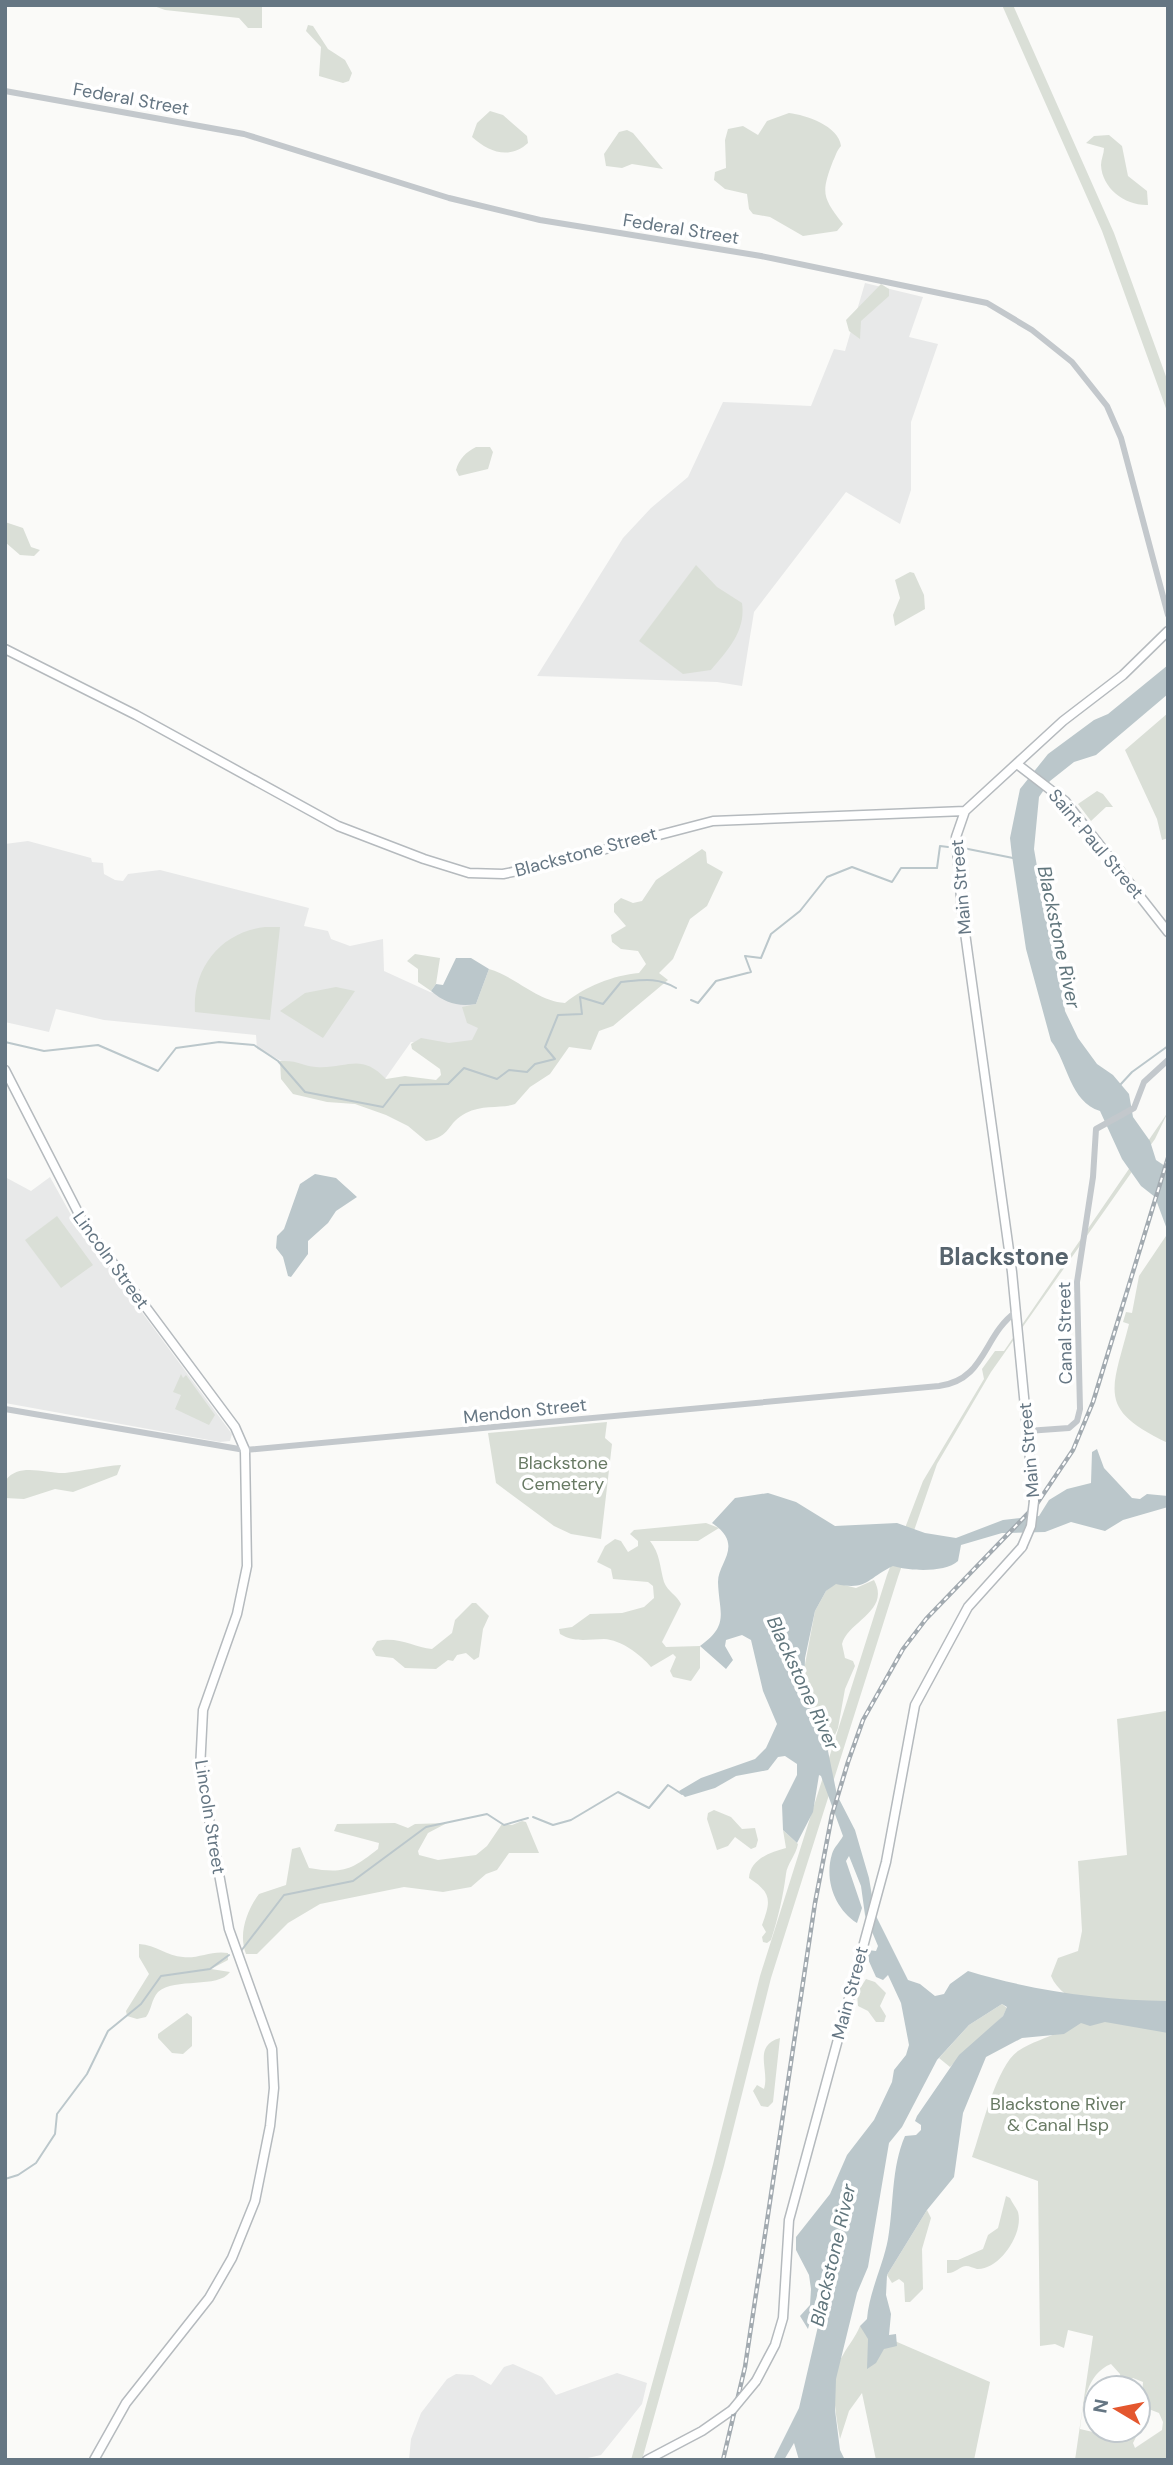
<svg xmlns="http://www.w3.org/2000/svg" width="1173" height="2465" font-family="'DM Sans',sans-serif">
	<style>
		.built { fill: #e8e9e9 }
		.green { fill: #dadfd7; fill-rule: evenodd }
		.water { fill: #bbc7cb }
		.lines { fill: none; stroke-linecap: round; stroke-linejoin: round }
		.stream { stroke: #bbc7cb; stroke-width: 2 }
		.major-casing { stroke: #b5babe; stroke-width: 11 }
		.minor { stroke: #c3c8cc; stroke-width: 6 }
		.major { stroke: #fff; stroke-width: 8 }
		.rail-casing { stroke: #a2aab0; stroke-width: 4.5 }
		.rail { stroke: #fff; stroke-width: 2; stroke-dasharray: 5; stroke-linecap: butt }
		.major-bridge-casing { stroke: #b5babe; stroke-width: 11; stroke-linecap: butt }
		.major-bridge { stroke: #fff; stroke-width: 8 }
		.labels { text-anchor: middle; dominant-baseline: central; stroke-width: 7; stroke-linejoin: round; paint-order: stroke }
		.street-label { font-size: 18px; fill: #657683; stroke: #fff }
		.park-label { font-size: 18px; fill: #687a64; stroke: #fff }
		.water-label { font-size: 19px; font-style: italic; fill: #60757c; stroke: #fff }
		.district-label { font-size: 24px; font-weight: bold; fill: #57646e; stroke: #fff }
	</style>
	<rect width="100%" height="100%" fill="#fafaf8"/>
	<path class="built" d="M865,283L923,297L909,337L938,344L911,422V490L900,524L846,492L754,612L742,686L717,682L537,676L623,538L651,508L688,477L723,402L811,406L834,349L845,351Z
		M28,841L91,858L92,862L103,863L104,874L115,880L123,881L128,874L160,870L309,908L304,926L328,931L331,939L350,946L383,939L384,971L430,992L513,1012L506,1056L411,1042L368,1103L257,1049L256,1035L104,1020L56,1009L49,1032L5,1022V844Z
		M5,1177L31,1191L50,1177L75,1222L232,1434L230,1441L220,1442L5,1403Z
		M513,2364L542,2377L556,2395L617,2373L647,2383L642,2404L601,2455L579,2460H409L411,2439L421,2413L447,2379L456,2374L473,2375L491,2385L504,2367Z"/>
	<path class="green" d="M151,5H262V28H248L239,18L165,10Z
		M1002,5H1013L1114,233L1168,382V414L1102,231Z
		M308,25L313,26L328,49L345,60L352,73L349,81L343,83L319,76L321,47L306,31Z
		M490,111L503,115L527,136L528,143C509,160 489,152 472,137L477,123Z
		M789,113C806,115 839,126 841,146C836,152 836,155 833,161C821,193 822,197 843,224L837,231L803,236L770,217L753,214L749,209L747,194L725,189L714,180L715,172L726,168L725,140L728,129L743,126L758,135L767,121Z
		M627,130L633,133L663,169L632,164L622,168L606,166L604,154L619,132Z
		M1109,135L1122,146L1128,176L1147,191L1148,205C1126,206 1102,189 1101,165C1101,159 1104,154 1104,148L1086,143L1094,136Z
		M881,284L889,289V296L861,321L860,339L849,331L846,320Z
		M476,447H490L493,452L488,469L459,476L456,470C459,459 466,452 476,447Z
		M5,522L23,528L31,547L40,550L34,556L20,555L5,542Z
		M696,565L717,587L742,603C746,631 728,650 711,670L683,674L639,641Z
		M910,572L914,573L924,595L925,609L895,626L893,615L900,598L895,580Z
		M1168,713V838L1162,840L1157,819L1125,750Z
		M1097,791L1103,794L1113,807H1106L1091,821L1078,804Z
		M702,849L706,852L707,863L723,872L707,906L690,919L673,959L659,973L668,980L613,1026L599,1031L591,1050L569,1047L550,1074L530,1087L515,1104C503,1109 483,1104 466,1113C446,1123 452,1137 426,1141L408,1126L386,1115L355,1104L327,1102L293,1094L281,1079L280,1061C299,1060 302,1066 316,1067C348,1069 360,1052 386,1079L405,1076L436,1080L441,1075L440,1069L412,1049L411,1044L421,1038L449,1043L472,1040L478,1028L467,1023L462,1007L476,1004L489,969C516,977 537,1001 565,1003C584,987 614,975 639,973L646,964L638,951L621,949L612,942L611,935L626,926L614,912V904L621,898L633,903L642,901L656,880Z
		M265,927H280L270,1020L195,1012C192,968 221,932 265,927Z
		M415,954L440,958L436,984L431,991L418,982V969L407,961Z
		M336,987L355,991L323,1038L280,1011L305,993Z
		M1168,1112L1155,1139L991,1372L937,1464L898,1577L771,1978L724,2166L642,2460H631L713,2164L760,1976L887,1575L923,1481L984,1379L982,1369L995,1351H1004Z
		M57,1216L93,1265L61,1288L25,1240Z
		M1168,1233V1443C1096,1409 1112,1391 1129,1324L1123,1322L1126,1312L1132,1313L1139,1276Z
		M181,1374L183,1378L186,1375L215,1415L209,1425L175,1409L181,1395L173,1392Z
		M607,1422L605,1438L612,1444L601,1539L571,1534L554,1526L496,1483L488,1433Z
		M121,1465L117,1475L73,1492L55,1489L24,1499L5,1498L6,1480C19,1462 47,1474 65,1473C84,1471 102,1466 121,1465Z
		M706,1523L719,1528L698,1541H650C660,1553 660,1568 664,1582C668,1592 677,1595 681,1604L662,1642L666,1647L700,1646V1668L691,1681L673,1677L670,1671L676,1657L673,1654L651,1667C640,1654 621,1640 604,1639C588,1639 575,1643 560,1634L559,1629L572,1627L590,1614L622,1613L644,1607L654,1598L653,1586L648,1582L613,1579L611,1569L597,1562L605,1546L615,1539L621,1541L628,1552L638,1546V1541L630,1534L634,1530Z
		M874,1580C891,1611 848,1621 842,1644L845,1658L853,1661L855,1666L845,1689L838,1728L828,1751L805,1700L803,1675L815,1611L826,1591L836,1583L856,1588Z
		M472,1603H476L489,1616L483,1629L479,1657L474,1660L466,1653L457,1655L453,1661L448,1660L436,1669L405,1668L393,1658L376,1656L372,1649L377,1641C398,1636 414,1647 432,1649L452,1633L455,1620Z
		M1166,1698H1168V2004L1082,2010C1072,1997 1057,1991 1051,1976L1058,1958L1078,1951L1082,1931L1078,1861L1127,1855L1117,1719L1166,1711Z
		M714,1810L731,1817L742,1829L755,1828L758,1840L756,1847L751,1849L735,1837L728,1846L717,1850L707,1819L708,1813Z
		M522,1821L526,1822L539,1853H509L497,1870L486,1874L471,1887L443,1892L404,1887L320,1904L288,1923L257,1954H246C238,1934 247,1910 259,1894L286,1885L292,1849L300,1847L309,1868C344,1874 351,1870 378,1849L379,1843L334,1831L337,1824L395,1823L408,1828L415,1824L447,1823L428,1833L418,1851L419,1855L438,1860L476,1855L487,1846L502,1824L512,1825Z
		M783,1830L798,1844C796,1855 787,1864 786,1874C783,1897 778,1918 771,1940L767,1943L763,1942L762,1937L766,1932L762,1925C771,1901 772,1893 749,1878C750,1859 771,1852 786,1848Z
		M139,1944C156,1945 167,1956 183,1957C198,1959 212,1950 228,1953V1960L211,1969L230,1972C218,1989 175,1977 158,1992C151,2000 152,2009 146,2017L137,2019L127,2016L126,2011L149,1974L139,1957Z
		M866,1979L875,1982L886,1993L880,2006L886,2016L884,2022H876L868,2011L858,2006L857,1993Z
		M1002,2004L1007,2008L1003,2016L950,2067L939,2058L969,2025Z
		M187,2013L192,2017V2046L183,2054L172,2053L158,2038V2034Z
		M1086,2015L1168,2027V2460H1075L1093,2336L1068,2330L1064,2348L1055,2344L1040,2346L1038,2181L972,2157C981,2132 996,2066 1018,2051C1041,2036 1061,2037 1086,2015ZM1111,2364L1120,2374L1121,2382L1126,2384L1133,2378L1143,2382L1142,2396L1138,2397V2413L1146,2408L1159,2413L1163,2422L1162,2430L1135,2448L1133,2443L1140,2429L1138,2428L1093,2432L1080,2429C1083,2405 1086,2374 1111,2364Z
		M780,2038L773,2102L768,2107L761,2106L753,2091L757,2085L764,2089C770,2070 752,2046 780,2038Z
		M1006,2196L1010,2198C1012,2203 1016,2207 1018,2212C1024,2233 1000,2270 977,2269C973,2268 970,2266 966,2266C958,2267 955,2274 947,2273V2260H958L983,2249L988,2235L998,2228Z
		M927,2210L931,2218L922,2249L923,2289L910,2302H905L904,2283L899,2279L892,2283L887,2275Z
		M860,2326L990,2382L974,2460H876L862,2393L849,2411L840,2439C836,2415 828,2377 843,2355C849,2344 855,2338 860,2326Z"/>
	<path class="water" d="M1168,665V694L1096,755L1074,762L1050,781L1039,797L1034,849L1040,884L1055,935L1065,1011L1078,1038L1097,1064L1113,1075L1129,1094L1133,1117L1150,1141L1156,1160L1168,1168V1232L1155,1197L1141,1186L1122,1159L1100,1111C1070,1102 1068,1063 1051,1041L1026,949L1012,856L1010,838L1020,789L1048,754L1094,720L1108,714Z
		M456,958H471L489,969L476,1004C458,1007 445,1003 431,991L436,984L443,985Z
		M315,1174L336,1178L357,1197L336,1211L328,1223L308,1241V1254L291,1277L288,1276L283,1257L276,1248L277,1236L284,1229L300,1184Z
		M1097,1449L1104,1468L1132,1498L1140,1499L1147,1494L1168,1496V1507L1123,1520L1105,1531L1071,1522L1045,1532L1002,1533L961,1545L958,1561C945,1573 909,1571 893,1566C867,1578 868,1591 836,1584L826,1591L815,1611L805,1658L804,1693L828,1751L837,1795L855,1830L869,1878L875,1914L908,1980L920,1984L935,1996L944,1994L950,1984L968,1971C1034,1991 1100,2000 1168,2001V2033L1105,2022L1090,2026L1081,2023L1064,2034L1022,2038L986,2057L963,2113L954,2177L927,2210L887,2275L886,2295L891,2314L889,2335L896,2334L897,2346L884,2349L876,2363L867,2369L868,2339L860,2326L867,2319C869,2292 883,2266 888,2239C894,2204 891,2168 905,2136L916,2135L921,2130V2125L915,2121L917,2116L959,2055L1003,2016L1007,2007L1002,2004L969,2025L937,2060L902,2127L889,2143L868,2267L857,2293L836,2379L835,2410L840,2450L845,2460H799L794,2443L784,2460H773L799,2408L832,2266L830,2262L825,2266L808,2329L800,2316L810,2305L811,2289L809,2275L796,2250V2237L830,2194L847,2155L874,2120L892,2082L894,2070L906,2055L909,2045L901,2003L888,1975L883,1980L876,1977L867,1957L868,1950L876,1951L878,1946L865,1915L861,1886L849,1856L846,1861L862,1908L857,1923C835,1909 824,1880 832,1854C834,1847 840,1842 843,1836L821,1776L819,1775L813,1812L797,1843L783,1830L782,1805L797,1775V1764L785,1756L778,1757L768,1770L736,1776L715,1788L685,1797L679,1791L701,1778L755,1759L766,1748L777,1724L763,1691L751,1640L742,1635L726,1640L725,1646L733,1660L726,1669L700,1646C730,1625 719,1613 718,1582C718,1562 745,1545 712,1523L735,1498L768,1493L796,1502L835,1526L897,1523L925,1533L956,1538L1003,1520L1039,1516L1049,1500L1067,1489L1091,1483L1092,1452Z"/>
	<g class="lines">
		<path class="stream" d="M963,848L1013,858
			M691,1000L698,1003L716,981L751,972L745,956L761,958L771,934L800,911L827,877L852,867L892,882L901,868H937L940,846L948,847
			M5,1042L44,1051L98,1045L158,1071L176,1048L219,1042L254,1045L278,1061L305,1092L383,1107L400,1085L448,1084L464,1068L497,1079L509,1070L527,1072L535,1064L555,1059L545,1047L558,1015L582,1014L580,997L603,1004L621,982C643,980 657,977 676,988
			M1120,1085L1132,1072L1168,1046
			M533,1817L553,1825L571,1820L618,1792L649,1808L668,1785L682,1794
			M241,1951L284,1895L353,1881L426,1827L487,1814L504,1825L528,1818
			M5,2179L18,2175L36,2163L55,2134L57,2114L87,2074L108,2031L141,2004L161,1976L210,1969L229,1955"/>
		<g class="major-casing">
			<path id="major" d="M5,649L136,715L338,826L424,859L469,873L503,874L537,867L713,821L965,811
				M1017,764L1065,801L1168,932
				M5,1070L84,1224L235,1427L245,1450L247,1566L237,1614L203,1710L200,1769L229,1929L272,2049L274,2088L270,2126L255,2201L232,2258L209,2298L126,2403L94,2460
				M1034,1501L1012,1272L962,911L956,837L965,811L1063,721L1123,675L1168,631
				M756,2381L775,2345L783,2318L789,2220L886,1862L915,1705L968,1607L1022,1547
				M647,2460L702,2431L732,2410"/>
		</g>
		<path class="minor" d="M5,91L244,134L449,198L540,220L761,256L987,303L1032,330L1072,362L1107,406L1121,438L1168,615
			M5,1409L245,1450L939,1386C986,1380 983,1335 1016,1312
			M1027,1431L1069,1428L1077,1421L1080,1409L1077,1282L1093,1177L1096,1129L1134,1108L1144,1082L1168,1060"/>
		<use href="#major" class="major"/>
		<g class="rail-casing">
			<path id="rail" d="M723,2460L745,2367L815,1903L832,1815L848,1762L863,1720L903,1649L926,1619L1036,1505L1073,1450L1093,1402L1168,1158"/>
		</g>
		<use href="#rail" class="rail"/>
		<g class="major-bridge-casing">
			<path id="major-bridge" d="M1022,1547L1031,1526L1034,1501
				M732,2410L756,2381"/>
		</g>
		<use href="#major-bridge" class="major-bridge"/>
	</g>
	<g class="labels">
		<g class="street-label">
			<text transform="translate(131 99) rotate(10)">Federal Street</text>
			<text transform="translate(681 229) rotate(9)">Federal Street</text>
			<text transform="translate(1096 844) rotate(50)">Saint Paul Street</text>
			<text transform="translate(586 852) rotate(-15)">Blackstone Street</text>
			<text transform="translate(961 887) rotate(-95)">Main Street</text>
			<text transform="translate(111 1260) rotate(54)">Lincoln Street</text>
			<text transform="translate(1065 1333) rotate(-91)">Canal Street</text>
			<text transform="translate(525 1411) rotate(-6)">Mendon Street</text>
			<text transform="translate(1029 1450) rotate(-95)">Main Street</text>
			<text transform="translate(210 1817) rotate(81)">Lincoln Street</text>
			<text transform="translate(850 1993) rotate(-75)">Main Street</text>
		</g>
		<g class="park-label">
			<text x="563" y="1463">Blackstone<tspan x="563" dy="21">Cemetery</tspan></text>
			<text x="1058" y="2104">Blackstone River<tspan x="1058" dy="21">&amp; Canal Hsp</tspan></text>
		</g>
		<g class="water-label">
			<text transform="translate(1059 937) rotate(78)">Blackstone River</text>
			<text transform="translate(803 1683) rotate(65)">Blackstone River</text>
			<text transform="translate(833 2255) rotate(-77)">Blackstone River</text>
		</g>
		<g class="district-label">
			<text x="1004" y="1256">Blackstone</text>
		</g>
	</g>
	<rect width="1173" height="2465" fill="none" stroke="#657683" stroke-width="14"/>
	<g transform="translate(1117 2409) rotate(280)"><circle r="33" fill="#ffffff" stroke="#c1c8cd" stroke-width="2"/>
	<path d="M0-5L12 26L0 18L-12 26Z" fill="#e4572e"/>
	<text y="-10" font-size="19" font-weight="bold" text-anchor="middle" fill="#657683">N</text>
	</g>
</svg>
